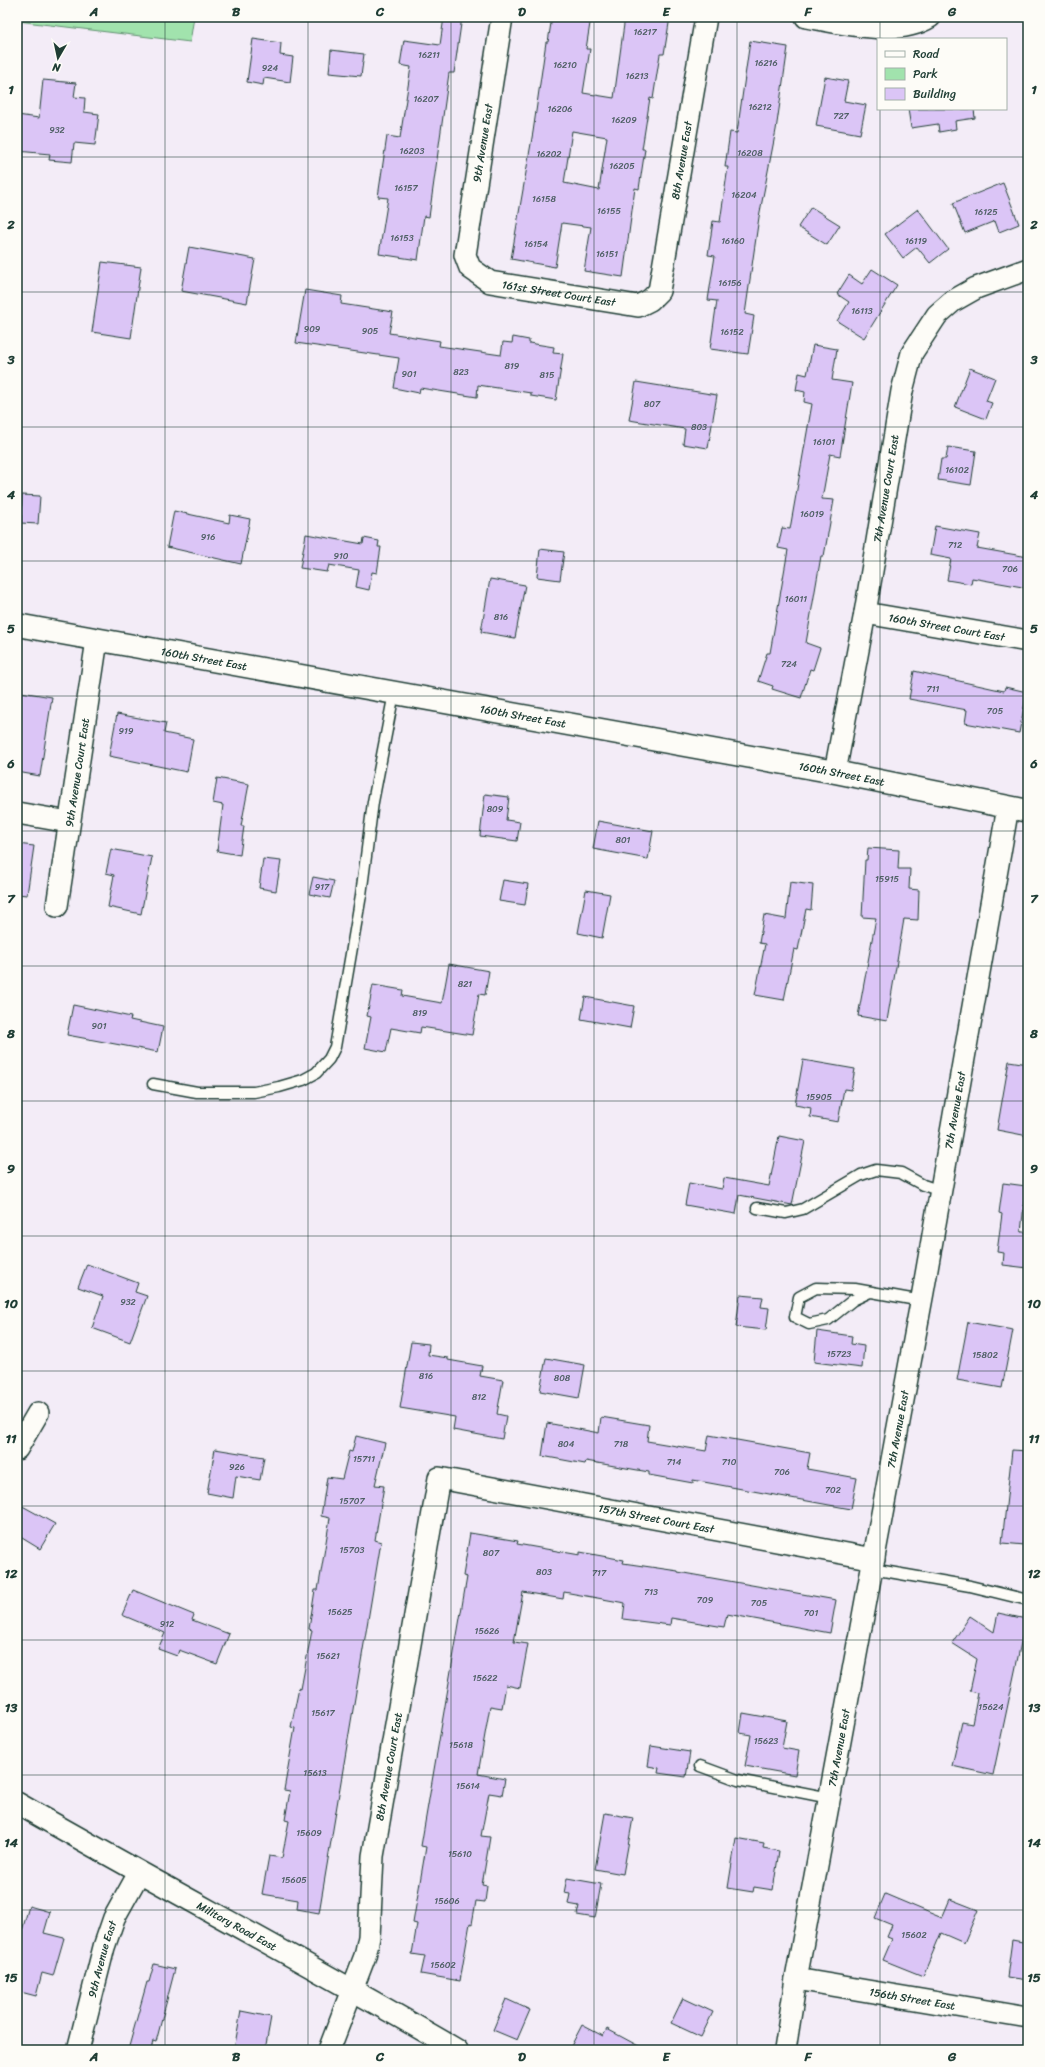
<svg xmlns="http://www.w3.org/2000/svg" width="1045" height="2067" font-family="Sriracha,sans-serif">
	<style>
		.green { fill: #a1e3ad; stroke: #609070 }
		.building { fill: #dbc5f6; stroke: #1f3d34; fill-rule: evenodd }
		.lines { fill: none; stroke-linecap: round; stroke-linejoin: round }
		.service-casing { stroke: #1f3d34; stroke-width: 13 }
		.minor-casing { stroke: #1f3d34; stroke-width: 24 }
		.tertiary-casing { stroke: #1f3d34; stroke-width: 25 }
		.service { stroke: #fdfcf7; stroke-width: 10 }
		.minor { stroke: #fdfcf7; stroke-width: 21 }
		.tertiary { stroke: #fdfcf7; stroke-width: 22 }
		.grid { fill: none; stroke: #1f3d34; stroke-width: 1; stroke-opacity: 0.55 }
		.labels { text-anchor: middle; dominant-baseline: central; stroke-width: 4; stroke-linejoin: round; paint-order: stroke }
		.number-label { font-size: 9px; fill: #4e5f64 }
		.street-label { font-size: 11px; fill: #1f3d34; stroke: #fdfcf7 }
		.neatline { fill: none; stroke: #1f3d34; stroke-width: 1.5 }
		.grid-label { font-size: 13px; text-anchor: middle; font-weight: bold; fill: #1f3d34 }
	</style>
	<rect width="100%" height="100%" fill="#f3ecf7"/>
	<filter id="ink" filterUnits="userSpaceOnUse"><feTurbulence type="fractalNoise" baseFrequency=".025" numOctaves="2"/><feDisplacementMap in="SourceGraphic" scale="8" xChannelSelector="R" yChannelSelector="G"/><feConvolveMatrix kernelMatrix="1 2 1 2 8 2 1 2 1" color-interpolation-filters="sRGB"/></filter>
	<g filter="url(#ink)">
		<path class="green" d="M17,17H194L190,42L17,21Z"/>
		<path class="building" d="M444,17H462L454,73H449L429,217L424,216L418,260L379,254L388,198L378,197L387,136L400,138L411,67L400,65L404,40L440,45Z
			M552,17H591L586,49H590L583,93L614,98L625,17H670L664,54H660L653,99L650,98L642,149H645L639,189L635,188L623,277L584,271L591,227L562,223L555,267L511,259L533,132L546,42H548ZM572,131L607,137L599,190L564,183Z
			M253,39L281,43L280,55L293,57L290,82L264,78L263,85L247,82Z
			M750,41L788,47L776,130L759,217L745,314L754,316L748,354L710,349L717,301L708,300L715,256L708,255L713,221L720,222L728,167H725L730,132L737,133Z
			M331,50L364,54L361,76L329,73Z
			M825,77L848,81L844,101L866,105L860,134L816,126Z
			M43,80L76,83L74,97L85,98L84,112L99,114L95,145L74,143L72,162L49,160L50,154L17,151V115L39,118Z
			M908,109H974L975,118L955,121L956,129L939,132L938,124L911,128Z
			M1003,183L1019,224L999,232L995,221L965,233L953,203Z
			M811,207L840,225L827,245L798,227Z
			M918,209L948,249L930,263L917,247L903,258L885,234Z
			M189,247L255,259L247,303L181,291Z
			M102,262L141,267L131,338L92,332Z
			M872,269L897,285L864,338L837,321L849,302L837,294L849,275L862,284Z
			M305,290L342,296L341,304L393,312L389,333L440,341L439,346L501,355L503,342L512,343L513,337L529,340V343L554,347L553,353L563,354L556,400L531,396V393L478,385L477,397L420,388L419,393L394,388L399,358L296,343Z
			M813,345L837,349L832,380L852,383L840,456L830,454L822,499L834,500L824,556H821L806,643L820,648L813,670L810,669L801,698L772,689L773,686L758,681L767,653H770L788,550L778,548L782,528L790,529L812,404L804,402L805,392L796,390L799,373L807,375Z
			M970,368L995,378L986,401L992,403L986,419L955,407Z
			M636,382L717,395L708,448L683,444L685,429L629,420Z
			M948,447L976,451L971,485L938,480L941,459H946Z
			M22,495L40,496L38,524L21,523Z
			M174,511L229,523L230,515L250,519L241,564L167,547Z
			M935,526L980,534L977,548L1028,557V588L972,578L971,584L947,580L951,559L930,555Z
			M306,534L363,544L364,538L379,541L378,547H381L377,573L372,572L369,590L356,587L359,570L329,565L327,572L300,568Z
			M540,549L564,552L560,580L537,577Z
			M490,579L525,585L515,638L481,632Z
			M914,671L1004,691L1005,687L1027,692L1019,733L965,723L967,710L909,699Z
			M21,692L52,697L40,776L17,772V720Z
			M117,714L166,723L164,733L193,739L187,772L109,756Z
			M217,778L249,784L241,826H244L240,855L217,851L223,805L213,803Z
			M485,794L509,797L506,820L520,822L517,841L480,836Z
			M598,821L653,831L648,859L593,849Z
			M17,844L34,846L27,895L17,894Z
			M868,848L899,850L898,869H910L909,889L919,890L918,920L904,919L887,1021L858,1016L876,918L862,917L865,860H867Z
			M111,849L152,857L141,914L108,907L114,875L106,873Z
			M263,859L281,861L276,891L259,888Z
			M313,877L334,881L330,898L309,894Z
			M503,880L528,884L525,905L499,901Z
			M790,882L813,885L811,910L806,909L798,950L794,949L784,1000L755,995L765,944L759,943L764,915L786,919Z
			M586,890L610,894L602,938L578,933Z
			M449,964L489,971L485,995L479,994L472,1035L421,1027L420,1033L391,1028L386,1052L365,1048L371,1017L367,1016L373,985L403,990L402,996L442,1003Z
			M585,997L634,1006L630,1028L581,1019Z
			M73,1005L131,1017L130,1020L163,1027L158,1052L67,1035Z
			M803,1060L855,1069L851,1090L844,1089L838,1122L810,1117L811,1108L795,1105Z
			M1009,1061L1028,1064V1136L997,1130Z
			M779,1136L805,1141L792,1205L739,1195L736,1214L685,1205L689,1183L722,1189L724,1178L769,1186Z
			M1003,1183L1026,1186L1021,1232H1028V1268L1003,1265L1004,1253L997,1252L1002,1214L999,1213Z
			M87,1264L138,1283L135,1292L147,1296L130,1342L92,1328L103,1296L78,1287Z
			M740,1295L763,1297L761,1307L769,1308L766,1330L736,1327Z
			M968,1322L1013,1330L1002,1388L957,1380Z
			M817,1331L852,1336L851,1344L864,1346L862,1368L814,1362Z
			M411,1342L429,1344L428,1355L448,1358V1360L482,1366L480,1376L503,1380L497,1414L506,1416L502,1439L453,1430L455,1417L400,1408Z
			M546,1358L585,1365L579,1398L540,1391Z
			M601,1417L649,1425L647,1441L706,1451L709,1435L810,1453L807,1469L857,1478L851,1509L693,1480V1483L649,1475V1472L586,1461L585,1464L542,1456L547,1423L599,1433Z
			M356,1436L385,1443L375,1485L384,1486L375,1540L381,1542L319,1913L297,1909L298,1900L262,1894L269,1856L282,1858L289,1821L285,1820L290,1791L284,1790L295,1728L291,1727L299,1688L301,1689L312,1630L309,1629L315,1590H318L330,1518L321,1516L327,1477L342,1479L349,1451L352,1452Z
			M215,1449L264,1457L260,1480L236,1476L233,1498L207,1493Z
			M1012,1450L1028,1451V1511L1025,1545L1002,1543Z
			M17,1503L55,1524L40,1549L17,1535Z
			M470,1533L518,1541L517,1544L580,1555V1552L624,1560L623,1563L678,1571V1572L836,1600L830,1633L727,1614L724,1627L671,1618L670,1625L623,1619L625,1603L564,1592L563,1599L523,1592L514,1642L528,1644L520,1688L506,1685L502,1708L490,1706L478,1774L505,1779L502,1795L489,1793L481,1836L490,1837L482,1885L487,1886L485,1902L476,1901L472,1924L470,1923L460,1981L421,1974L425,1956L412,1954L417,1924L413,1923L426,1847L421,1846L467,1577L463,1576Z
			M133,1590L194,1615L192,1620L229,1634L217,1664L179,1650L177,1656L158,1649L165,1633L122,1615Z
			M998,1613L1026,1619L993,1775L952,1766L962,1722L972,1724L978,1693L970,1691L977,1659L952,1643L970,1616L994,1632Z
			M743,1713L787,1721L782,1748L799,1751L795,1775L745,1766L751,1735L740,1733Z
			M651,1746L690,1752L686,1777L658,1773L659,1768L648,1766Z
			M605,1813L633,1818L623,1874L595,1869Z
			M736,1838L764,1843L763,1848L779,1851L773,1890L754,1887L753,1892L728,1888Z
			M567,1878L601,1884L595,1918L577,1915L579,1906L568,1904L570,1894L564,1893Z
			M885,1894L942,1918L950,1899L978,1910L964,1943L941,1933L923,1976L883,1960L892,1939L887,1937L892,1925L875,1918Z
			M29,1906L50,1912L44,1933L64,1938L53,1976L42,1973L36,1996L17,1991V1949Z
			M1012,1940L1028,1943V1980L1007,1977Z
			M154,1964L175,1969L156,2042L153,2041L151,2050H128L147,1982H149Z
			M683,1998L713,2012L701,2037L671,2023Z
			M506,1999L530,2010L517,2040L493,2030Z
			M241,2011L271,2017L265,2050H234Z
			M582,2025L603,2036L607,2029L646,2050H569Z"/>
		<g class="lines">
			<g class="service-casing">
				<path id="service" d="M153,1084L197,1092H254L279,1087L303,1080L316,1073L329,1059L335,1047L340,1018L361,895L373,802L394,693
					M757,1208L786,1213L803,1209L861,1175L876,1170L901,1173L923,1185L941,1191
					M870,1292L853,1300L828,1320L809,1324L795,1317L799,1297L816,1288L855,1289L922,1301
					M872,1569L970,1586L1028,1600
					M700,1766L738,1780L830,1798"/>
			</g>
			<g class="minor-casing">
				<g id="minor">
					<path id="s1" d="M502,17L465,255L470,268L490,282L638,306L650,300L659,291L706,17"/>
					<path d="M806,17C842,23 897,38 930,17"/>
					<path id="s2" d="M865,613L1028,641"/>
					<path id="s3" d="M835,772L865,613L902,391L912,353L937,315L953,301L976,288L1028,269"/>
					<path d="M17,813L69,822"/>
					<path id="s4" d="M57,906L97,640"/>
					<path d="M17,1449L38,1413"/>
					<path id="s5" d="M17,1803C163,1887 312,1965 457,2050"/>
					<path id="s6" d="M796,1979L1028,2018"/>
					<path id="s7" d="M78,2050L104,1947L114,1918L139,1873"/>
					<path id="s8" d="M329,2050L365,1956L369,1937L373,1856L439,1478L874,1559"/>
					<path id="s9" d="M785,2050L796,1979L923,1292L1008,807"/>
				</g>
			</g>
			<g class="tertiary-casing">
				<g id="tertiary">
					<path id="s10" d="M17,625L835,772L1028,811"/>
				</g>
			</g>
			<use href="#service" class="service"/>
			<use href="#minor" class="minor"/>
			<use href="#tertiary" class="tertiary"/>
		</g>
	</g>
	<path class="grid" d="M165,17V2050M308,17V2050M451,17V2050M594,17V2050M737,17V2050M880,17V39M880,109V2050M17,157H1028M17,292H1028M17,427H1028M17,561H1028M17,696H1028M17,831H1028M17,966H1028M17,1101H1028M17,1236H1028M17,1371H1028M17,1506H1028M17,1640H1028M17,1775H1028M17,1910H1028"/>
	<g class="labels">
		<g class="number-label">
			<text x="645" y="32">16217</text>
			<text x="429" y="55">16211</text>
			<text x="766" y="63">16216</text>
			<text x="565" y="65">16210</text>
			<text x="270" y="68">924</text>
			<text x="637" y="76">16213</text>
			<text x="426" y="99">16207</text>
			<text x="760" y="107">16212</text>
			<text x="560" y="109">16206</text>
			<text x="841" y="116">727</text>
			<text x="624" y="120">16209</text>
			<text x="57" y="130">932</text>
			<text x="412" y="151">16203</text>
			<text x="750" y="153">16208</text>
			<text x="549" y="154">16202</text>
			<text x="622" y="166">16205</text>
			<text x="406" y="188">16157</text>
			<text x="744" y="195">16204</text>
			<text x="544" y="199">16158</text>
			<text x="609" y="211">16155</text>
			<text x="986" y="212">16125</text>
			<text x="402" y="238">16153</text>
			<text x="733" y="241">16160</text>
			<text x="916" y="241">16119</text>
			<text x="536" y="244">16154</text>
			<text x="607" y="254">16151</text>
			<text x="730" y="283">16156</text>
			<text x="862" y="311">16113</text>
			<text x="312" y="329">909</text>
			<text x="370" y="331">905</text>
			<text x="732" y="332">16152</text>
			<text x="512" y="366">819</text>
			<text x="461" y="372">823</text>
			<text x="409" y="374">901</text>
			<text x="547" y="375">815</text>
			<text x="652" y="404">807</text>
			<text x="699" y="427">803</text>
			<text x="824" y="442">16101</text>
			<text x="957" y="470">16102</text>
			<text x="812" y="514">16019</text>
			<text x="208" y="537">916</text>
			<text x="955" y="545">712</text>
			<text x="341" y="556">910</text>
			<text x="1010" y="569">706</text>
			<text x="796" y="599">16011</text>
			<text x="501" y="617">816</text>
			<text x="789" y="664">724</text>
			<text x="933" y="689">711</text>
			<text x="995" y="711">705</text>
			<text x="126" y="731">919</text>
			<text x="495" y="809">809</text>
			<text x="623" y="840">801</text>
			<text x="887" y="879">15915</text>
			<text x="322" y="887">917</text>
			<text x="465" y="984">821</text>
			<text x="420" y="1013">819</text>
			<text x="99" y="1026">901</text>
			<text x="819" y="1097">15905</text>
			<text x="128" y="1302">932</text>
			<text x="839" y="1354">15723</text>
			<text x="985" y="1355">15802</text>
			<text x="426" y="1376">816</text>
			<text x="562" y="1378">808</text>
			<text x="479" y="1397">812</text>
			<text x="566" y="1444">804</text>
			<text x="621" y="1444">718</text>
			<text x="364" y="1459">15711</text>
			<text x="674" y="1462">714</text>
			<text x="729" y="1462">710</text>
			<text x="237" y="1467">926</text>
			<text x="782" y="1472">706</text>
			<text x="833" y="1490">702</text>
			<text x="352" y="1501">15707</text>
			<text x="352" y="1550">15703</text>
			<text x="491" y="1553">807</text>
			<text x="544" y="1572">803</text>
			<text x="599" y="1573">717</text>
			<text x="651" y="1592">713</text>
			<text x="705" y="1600">709</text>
			<text x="759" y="1603">705</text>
			<text x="340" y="1612">15625</text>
			<text x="811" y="1613">701</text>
			<text x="167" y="1624">912</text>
			<text x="487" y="1631">15626</text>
			<text x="328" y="1656">15621</text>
			<text x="485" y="1678">15622</text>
			<text x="991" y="1707">15624</text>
			<text x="323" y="1713">15617</text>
			<text x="766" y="1741">15623</text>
			<text x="461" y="1745">15618</text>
			<text x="315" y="1773">15613</text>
			<text x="468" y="1786">15614</text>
			<text x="309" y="1833">15609</text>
			<text x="460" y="1854">15610</text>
			<text x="294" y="1880">15605</text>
			<text x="447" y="1901">15606</text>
			<text x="914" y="1935">15602</text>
			<text x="443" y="1965">15602</text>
		</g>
		<g class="street-label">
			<text transform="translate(483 143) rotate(-81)">9th Avenue East</text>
			<text stroke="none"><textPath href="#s1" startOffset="588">8th Avenue East</textPath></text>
			<text stroke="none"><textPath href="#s1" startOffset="349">161st Street Court East</textPath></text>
			<text stroke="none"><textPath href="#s3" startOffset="288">7th Avenue Court East</textPath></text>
			<text stroke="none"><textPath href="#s2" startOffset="83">160th Street Court East</textPath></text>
			<text stroke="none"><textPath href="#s10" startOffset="190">160th Street East</textPath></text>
			<text stroke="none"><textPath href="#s10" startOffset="514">160th Street East</textPath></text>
			<text stroke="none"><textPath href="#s4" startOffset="135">9th Avenue Court East</textPath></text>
			<text stroke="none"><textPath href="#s10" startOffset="838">160th Street East</textPath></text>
			<text stroke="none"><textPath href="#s9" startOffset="955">7th Avenue East</textPath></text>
			<text stroke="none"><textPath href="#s9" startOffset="631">7th Avenue East</textPath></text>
			<text stroke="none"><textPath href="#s8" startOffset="806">157th Street Court East</textPath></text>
			<text stroke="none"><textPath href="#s9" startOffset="307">7th Avenue East</textPath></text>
			<text stroke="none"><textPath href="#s8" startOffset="292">8th Avenue Court East</textPath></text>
			<text stroke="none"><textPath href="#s5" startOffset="252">Military Road East</textPath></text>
			<text stroke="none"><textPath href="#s7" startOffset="94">9th Avenue East</textPath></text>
			<text stroke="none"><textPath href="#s6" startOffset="118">156th Street East</textPath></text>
		</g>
	</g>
	<rect width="1045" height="2067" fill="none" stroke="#fdfcf7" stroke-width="44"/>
	<rect x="877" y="38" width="130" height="72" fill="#fdfcf7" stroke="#a4b0a9"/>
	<rect x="885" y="51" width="20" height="6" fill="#fdfcf7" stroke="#a4b0a9"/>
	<text x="913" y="58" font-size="12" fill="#1f3d34">Road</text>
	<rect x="885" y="68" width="20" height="12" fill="#a1e3ad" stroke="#a4b0a9"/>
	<text x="913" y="78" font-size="12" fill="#1f3d34">Park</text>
	<rect x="885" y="88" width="20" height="12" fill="#dbc5f6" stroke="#a4b0a9"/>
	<text x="913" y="98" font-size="12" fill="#1f3d34">Building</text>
	<g transform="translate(58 58) rotate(189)" stroke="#fdfcf7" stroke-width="3" paint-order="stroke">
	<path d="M0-3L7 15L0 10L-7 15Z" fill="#1f3d34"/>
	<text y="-6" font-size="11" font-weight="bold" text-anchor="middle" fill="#1f3d34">N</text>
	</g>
	<rect x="22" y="22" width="1001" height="2023" class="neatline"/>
	<g class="grid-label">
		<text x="94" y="16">A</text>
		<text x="236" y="16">B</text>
		<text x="380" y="16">C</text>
		<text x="522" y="16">D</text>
		<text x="666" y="16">E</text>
		<text x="808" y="16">F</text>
		<text x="952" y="16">G</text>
		<text x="11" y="94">1</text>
		<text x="1034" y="94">1</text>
		<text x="11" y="229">2</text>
		<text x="1034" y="229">2</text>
		<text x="11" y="364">3</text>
		<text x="1034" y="364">3</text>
		<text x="11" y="499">4</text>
		<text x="1034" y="499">4</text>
		<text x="11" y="633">5</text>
		<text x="1034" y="633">5</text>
		<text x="11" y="768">6</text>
		<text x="1034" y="768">6</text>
		<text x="11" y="903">7</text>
		<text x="1034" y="903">7</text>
		<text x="11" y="1038">8</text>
		<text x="1034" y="1038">8</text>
		<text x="11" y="1173">9</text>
		<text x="1034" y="1173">9</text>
		<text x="11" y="1308">10</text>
		<text x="1034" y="1308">10</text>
		<text x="11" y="1443">11</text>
		<text x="1034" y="1443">11</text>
		<text x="11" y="1578">12</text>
		<text x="1034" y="1578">12</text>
		<text x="11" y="1712">13</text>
		<text x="1034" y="1712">13</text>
		<text x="11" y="1847">14</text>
		<text x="1034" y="1847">14</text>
		<text x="11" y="1982">15</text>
		<text x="1034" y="1982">15</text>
		<text x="94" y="2061">A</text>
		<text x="236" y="2061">B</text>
		<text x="380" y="2061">C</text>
		<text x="522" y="2061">D</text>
		<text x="666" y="2061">E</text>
		<text x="808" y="2061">F</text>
		<text x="952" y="2061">G</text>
	</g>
</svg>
